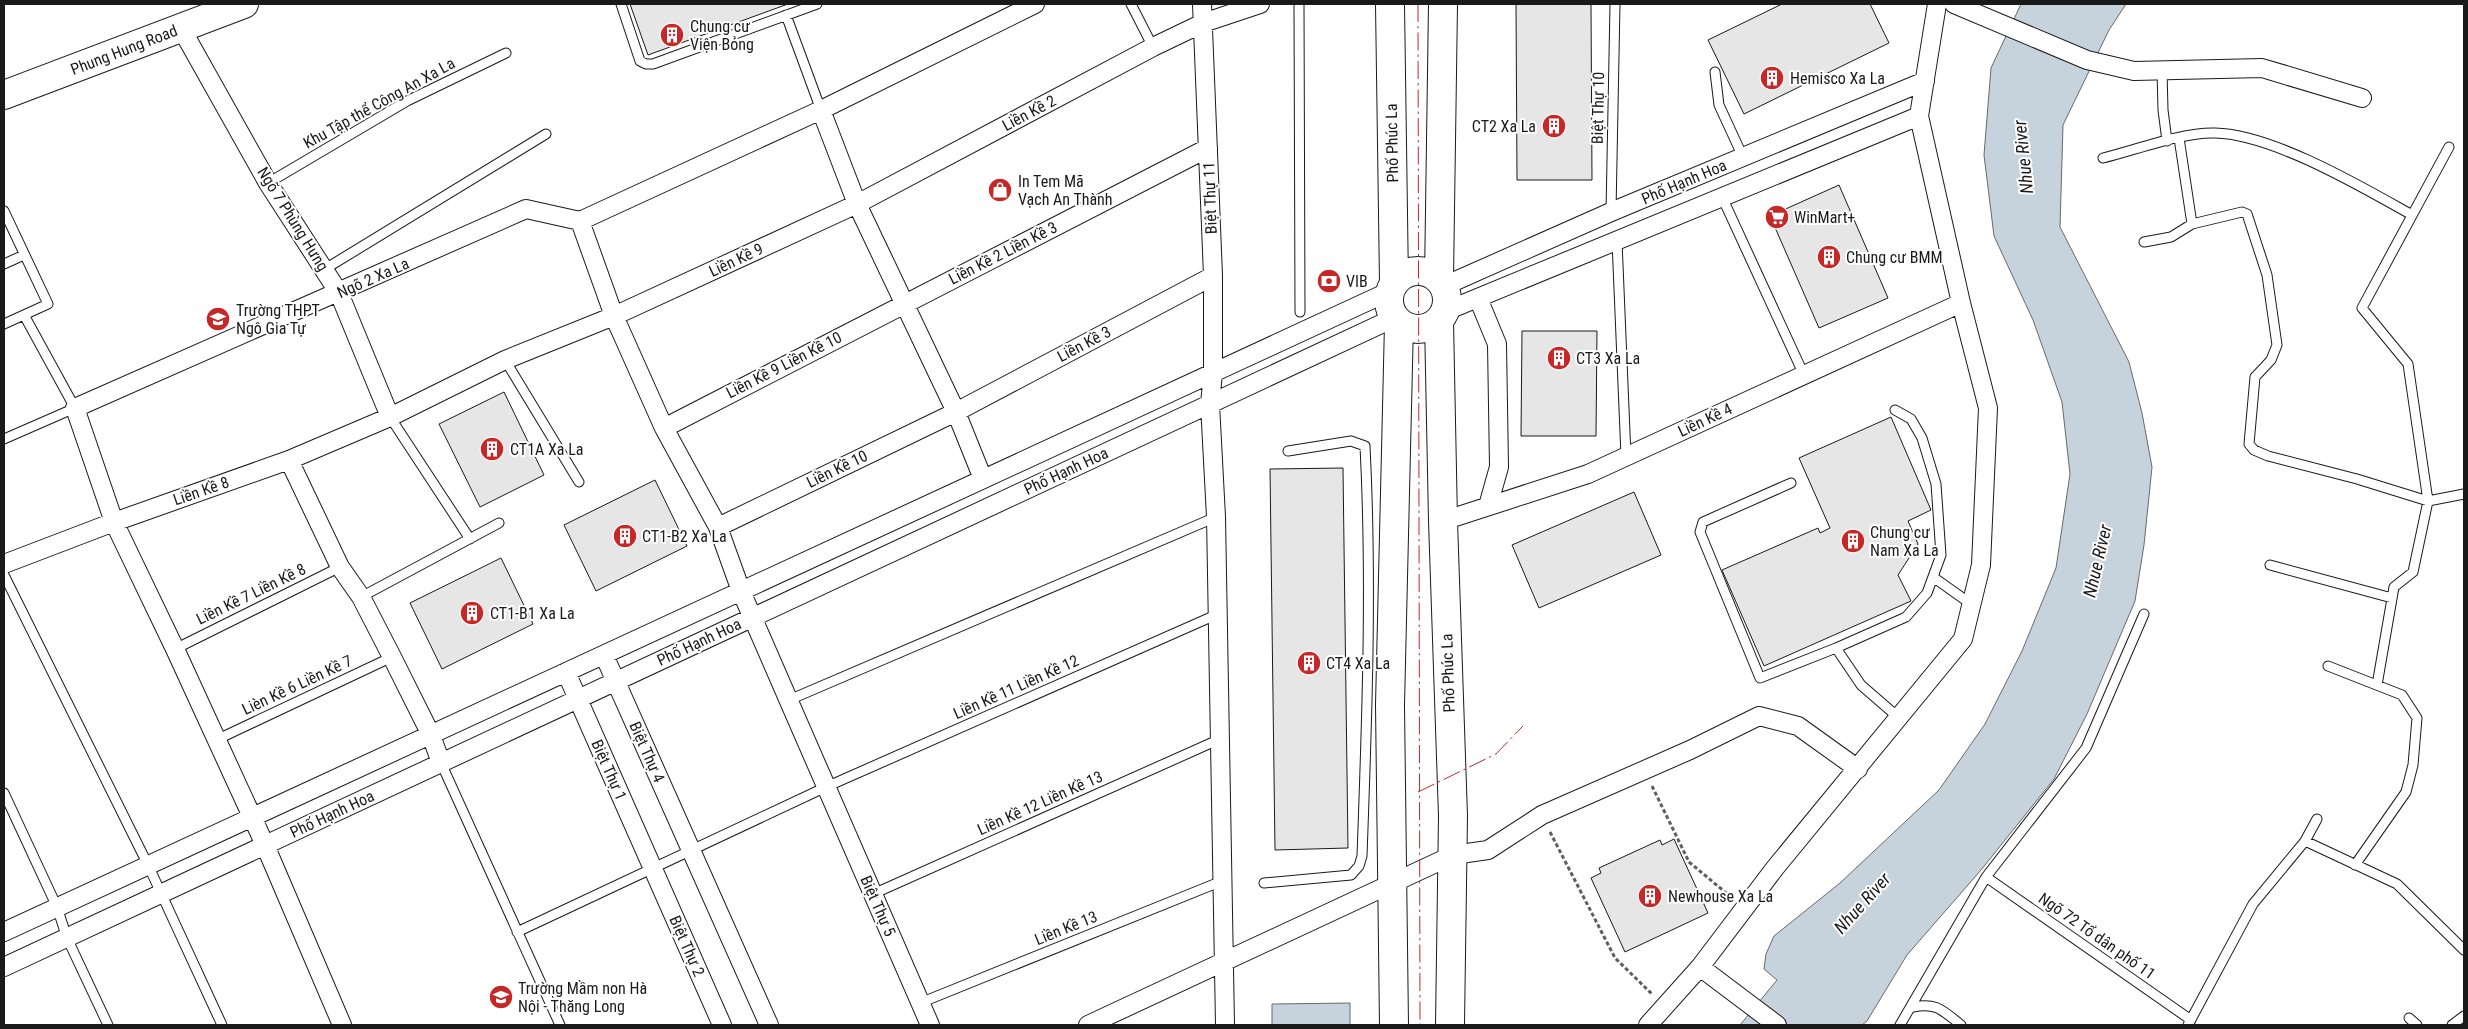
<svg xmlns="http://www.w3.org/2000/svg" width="2468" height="1029" font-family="'Roboto Condensed',sans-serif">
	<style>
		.water { fill: #c6d2dc; stroke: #6a6a6a }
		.building { fill: #e6e6e6; stroke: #1a1a1a }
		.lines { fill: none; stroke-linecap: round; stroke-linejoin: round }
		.service-casing { stroke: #1a1a1a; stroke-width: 11 }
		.minor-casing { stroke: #1a1a1a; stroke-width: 20 }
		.primary-casing { stroke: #1a1a1a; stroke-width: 30 }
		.trunk-casing { stroke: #1a1a1a; stroke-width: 30 }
		.path { stroke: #5f5f5f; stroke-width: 3; stroke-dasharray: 4 2.5; stroke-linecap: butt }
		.service { stroke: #fff; stroke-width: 9 }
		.minor { stroke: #fff; stroke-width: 18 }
		.primary { stroke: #fff; stroke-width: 28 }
		.trunk { stroke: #fff; stroke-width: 28 }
		.power { stroke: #c62828; stroke-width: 1; stroke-dasharray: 18 4 2.5 4; stroke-linecap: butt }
		.labels { text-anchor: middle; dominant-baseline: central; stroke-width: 4; stroke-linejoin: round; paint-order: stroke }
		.poi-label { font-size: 16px; fill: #1a1a1a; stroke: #fff; text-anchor: start }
		.street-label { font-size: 16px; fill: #1a1a1a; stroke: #fff }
		.water-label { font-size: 18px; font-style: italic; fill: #1a1a1a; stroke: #fff }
	</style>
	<rect width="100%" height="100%" fill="#fff"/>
	<path class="water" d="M2021,4H2126L2109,30L2063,125L2060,227L2129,362L2142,413L2152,467L2144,545L2135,601L2087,714L2054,779L1981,870L1907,955L1867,1021L1862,1025H1740L1777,980L1764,969L1766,954L1774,936L1840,883L1939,790L1985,724L2022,651L2056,568L2070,474L2062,402L2033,320L1994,236L1984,155L1991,68Z
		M1350,1003V1025H1272V1004Z"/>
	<path class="building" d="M630,4H788L648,55Z
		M1516,4H1591L1592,180H1517Z
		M1782,4H1870L1889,43L1744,114L1708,40Z
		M1839,185L1888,298L1819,328L1770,216Z
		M1522,331H1597L1596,436H1521Z
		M504,392L544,475L480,507L439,424Z
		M1891,417L1931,510L1908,521L1918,544L1898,575L1911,601L1764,666L1722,570L1818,528L1820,533L1830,528L1799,458Z
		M1343,468L1348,848L1275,850L1270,469Z
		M655,480L687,546L596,591L564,525Z
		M1634,492L1661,555L1539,608L1512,545Z
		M501,558L533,624L442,669L410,603Z
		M1674,839L1708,913L1625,952L1591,878L1601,873L1599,868L1660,840L1662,845Z"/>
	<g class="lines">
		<g class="service-casing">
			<path id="service" d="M621,4L640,61L646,64H653L817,4
				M1131,4L1153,47
				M1299,4L1300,312
				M786,15L821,110
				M2162,70L2163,110L2167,141
				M1715,72L1719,105L1743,157
				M2179,138L2192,224L2242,212L2247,214L2267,275L2277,345L2271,360L2255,377L2249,444L2254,450L2268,456L2357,479L2428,501L2464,494
				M2103,158C2136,150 2182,132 2215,133C2272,134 2362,187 2412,215
				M268,183L407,101L506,53
				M1722,197L1804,375
				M4,211L48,304L4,324
				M1611,212L1615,4
				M1617,241L1626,456
				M2144,242L2171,237L2192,224
				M4,264L24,255
				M325,269L546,134
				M505,360L579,482
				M1895,410L1911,419L1922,438L1936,484L1941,555L1927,593L1906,617L1836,648L1861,685L1899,718
				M390,417L470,539
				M4,439L75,408L24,315
				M1791,483L1703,522L1700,532L1760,678L1836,648
				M2270,565L2392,598
				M4,575L148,865L222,1025
				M1933,577L1971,604
				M361,597L499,523
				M175,649L340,567
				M2328,666L2402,695L2417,718L2413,765L2406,792L2355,865
				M2377,685L2394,587L2413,572L2428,501L2408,364L2362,308L2449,147
				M789,700L1216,517
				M216,740L392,657
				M441,763L560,1025
				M4,793L57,907L67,938L108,1025
				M2305,841L2397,884L2464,950
				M1986,877L2191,1020
				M1264,883L1351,875L1359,866L1362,856C1367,719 1372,583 1365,446L1351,441L1288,451
				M873,894L1220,739
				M517,932L826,787L1218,614
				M920,1003L1222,881
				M1913,1007C1937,1002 1943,1011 1961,1025
				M2409,1018L2417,1025
				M1900,1025L1986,877L2086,748L2144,614
				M2188,1025L2253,904L2305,841L2317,819
				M2452,1025L2464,1016"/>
		</g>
		<g class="minor-casing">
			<path id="minor" d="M1202,4L1213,276V373L1210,404L1216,517L1225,1025
				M1954,4L2087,60L2134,71L2262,68L2362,98
				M181,28L268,183L339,293L390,417
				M821,110L857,204L956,412L983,479
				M580,221L614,316L664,428L718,527L741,591L930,1025
				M580,221L821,110L1035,4
				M1444,286L1611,212L1925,81
				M1478,298L1497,344L1499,467L1488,506
				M1446,311L1919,116
				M664,428L1208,148
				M289,460L340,567L361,597L392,657L431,735L441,763
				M1443,521L1588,474L1961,303
				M718,527L956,412L1213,276
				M4,564L114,522L289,460L390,417L505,360L614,316L857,204L1153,47L1203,23L1260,4
				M604,655L769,1025
				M566,672L722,1025
				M4,932L1390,291
				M4,967L1394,318
				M1700,967L1777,1025
				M342,1025L265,845L175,649L114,522L75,408L526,209L580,221
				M1088,1025L1453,855L1488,850L1542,815L1690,750L1759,716L1798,726L1858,769
				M1648,1025L1700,967L1775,868L1963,639L1981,565L1988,408L1961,303L1919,116L1937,4"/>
		</g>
		<g class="primary-casing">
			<path id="primary" d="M4,95L244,4"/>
		</g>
		<g class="trunk-casing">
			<path id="trunk" d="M1390,4L1394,283
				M1389 300a29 29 0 1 1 58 0a29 29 0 1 1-58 0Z
				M1439,279L1443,4
				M1439,321L1443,521L1453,816L1450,1025
				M1394,1025L1390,705L1399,323"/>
		</g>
		<path class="path" d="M1652,786L1689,862L1731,897
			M1550,832L1615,958L1652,994"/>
		<use href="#service" class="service"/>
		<use href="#minor" class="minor"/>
		<use href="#primary" class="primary"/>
		<use href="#trunk" class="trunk"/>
		<path class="power" d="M1418,4L1420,1025
			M1418,792L1496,754L1523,726"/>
	</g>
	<defs>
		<g id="building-disc" transform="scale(1.25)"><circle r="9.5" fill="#c62828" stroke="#fff"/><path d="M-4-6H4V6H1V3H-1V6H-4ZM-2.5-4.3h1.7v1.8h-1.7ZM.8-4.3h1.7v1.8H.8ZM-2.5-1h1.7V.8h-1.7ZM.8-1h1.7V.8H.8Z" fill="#fff"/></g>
		<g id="shop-disc" transform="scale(1.25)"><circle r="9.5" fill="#c62828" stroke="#fff"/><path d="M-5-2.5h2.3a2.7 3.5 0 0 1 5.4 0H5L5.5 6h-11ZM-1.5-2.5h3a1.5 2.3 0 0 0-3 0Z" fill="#fff"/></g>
		<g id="supermarket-disc" transform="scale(1.25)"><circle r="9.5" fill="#c62828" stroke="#fff"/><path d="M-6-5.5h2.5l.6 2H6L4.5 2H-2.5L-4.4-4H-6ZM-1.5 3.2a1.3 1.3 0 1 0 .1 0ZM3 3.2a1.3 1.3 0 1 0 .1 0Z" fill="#fff"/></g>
		<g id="bank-disc" transform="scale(1.25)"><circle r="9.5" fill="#c62828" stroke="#fff"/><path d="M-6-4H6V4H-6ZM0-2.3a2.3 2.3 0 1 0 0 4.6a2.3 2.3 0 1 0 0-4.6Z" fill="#fff"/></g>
		<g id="school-disc" transform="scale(1.25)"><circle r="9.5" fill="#c62828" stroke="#fff"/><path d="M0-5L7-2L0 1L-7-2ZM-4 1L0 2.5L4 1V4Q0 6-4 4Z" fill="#fff"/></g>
	</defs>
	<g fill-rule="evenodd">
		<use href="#building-disc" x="672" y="35"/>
		<use href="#building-disc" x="1772" y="78"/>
		<use href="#building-disc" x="1554" y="126"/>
		<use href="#shop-disc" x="1000" y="190"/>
		<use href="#supermarket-disc" x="1777" y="217"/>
		<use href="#building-disc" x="1829" y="257"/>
		<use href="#bank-disc" x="1329" y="281"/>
		<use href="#school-disc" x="218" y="319"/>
		<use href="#building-disc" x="1559" y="358"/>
		<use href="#building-disc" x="492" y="449"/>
		<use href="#building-disc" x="625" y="536"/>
		<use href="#building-disc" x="1853" y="541"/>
		<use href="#building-disc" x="472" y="613"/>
		<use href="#building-disc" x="1309" y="663"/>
		<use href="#building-disc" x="1650" y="896"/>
		<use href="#school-disc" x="501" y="997"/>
	</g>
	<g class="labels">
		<g class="poi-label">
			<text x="690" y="26">Chung cư<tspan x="690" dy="18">Viện Bỏng</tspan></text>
			<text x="1790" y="78">Hemisco Xa La</text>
			<text x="1536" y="126" text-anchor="end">CT2 Xa La</text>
			<text x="1018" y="181">In Tem Mã<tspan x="1018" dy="18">Vạch An Thành</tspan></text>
			<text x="1794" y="217">WinMart+</text>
			<text x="1846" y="257">Chung cư BMM</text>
			<text x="1346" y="281">VIB</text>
			<text x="236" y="310">Trường THPT<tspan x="236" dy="18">Ngô Gia Tự</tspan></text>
			<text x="1576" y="358">CT3 Xa La</text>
			<text x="510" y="449">CT1A Xa La</text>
			<text x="1870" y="532">Chung cư<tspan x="1870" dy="18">Nam Xa La</tspan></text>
			<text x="642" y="536">CT1-B2 Xa La</text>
			<text x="490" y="613">CT1-B1 Xa La</text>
			<text x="1326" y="663">CT4 Xa La</text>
			<text x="1668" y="896">Newhouse Xa La</text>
			<text x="518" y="988">Trường Mầm non Hà<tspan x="518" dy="18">Nội - Thăng Long</tspan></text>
		</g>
		<g class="street-label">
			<text transform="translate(124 50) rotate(-21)">Phung Hung Road</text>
			<text transform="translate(379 103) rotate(-29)">Khu Tập thể Công An Xa La</text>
			<text transform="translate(1598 108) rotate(-89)">Biệt Thự 10</text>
			<text transform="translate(1029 113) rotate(-28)">Liền Kề 2</text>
			<text transform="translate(1392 143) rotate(-91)">Phố Phúc La</text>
			<text transform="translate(1684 182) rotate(-23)">Phố Hạnh Hoa</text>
			<text transform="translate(1210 198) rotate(-92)">Biệt Thự 11</text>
			<text transform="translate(293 219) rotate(58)">Ngõ 7 Phùng Hưng</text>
			<text transform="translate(1003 253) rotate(-27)">Liền Kề 2 Liền Kề 3</text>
			<text transform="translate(736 260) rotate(-25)">Liền Kề 9</text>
			<text transform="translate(373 278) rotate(-24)">Ngõ 2 Xa La</text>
			<text transform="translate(1084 344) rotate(-28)">Liền Kề 3</text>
			<text transform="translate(784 365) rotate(-27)">Liền Kề 9 Liền Kề 10</text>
			<text transform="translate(1705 420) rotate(-25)">Liền Kề 4</text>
			<text transform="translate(837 469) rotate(-26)">Liền Kề 10</text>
			<text transform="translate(1066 471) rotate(-25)">Phố Hạnh Hoa</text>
			<text transform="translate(201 491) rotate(-19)">Liền Kề 8</text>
			<text transform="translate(251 594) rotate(-26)">Liền Kề 7 Liền Kề 8</text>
			<text transform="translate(699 642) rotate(-25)">Phố Hạnh Hoa</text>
			<text transform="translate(1448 673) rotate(-92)">Phố Phúc La</text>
			<text transform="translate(297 685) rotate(-25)">Lièn Kề 6 Liền Kề 7</text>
			<text transform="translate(1016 687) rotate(-24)">Liền Kề 11 Liền Kề 12</text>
			<text transform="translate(647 752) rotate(66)">Biệt Thự 4</text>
			<text transform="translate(609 770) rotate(66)">Biệt Thự 1</text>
			<text transform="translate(1040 803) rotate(-24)">Liền Kề 12 Liền Kề 13</text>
			<text transform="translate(332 814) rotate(-25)">Phố Hạnh Hoa</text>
			<text transform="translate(878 906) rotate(66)">Biệt Thự 5</text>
			<text transform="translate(1066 928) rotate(-22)">Liền Kề 13</text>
			<text transform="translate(2097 936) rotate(35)">Ngõ 72 Tổ dân phố 11</text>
			<text transform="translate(687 946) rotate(66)">Biệt Thự 2</text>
		</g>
		<g class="water-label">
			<text transform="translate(2023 157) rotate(-96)">Nhue River</text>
			<text transform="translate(2097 561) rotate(-77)">Nhue River</text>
			<text transform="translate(1862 903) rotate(-48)">Nhue River</text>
		</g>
	</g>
	<rect width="2468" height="1029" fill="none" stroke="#1a1a1a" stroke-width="10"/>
</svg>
